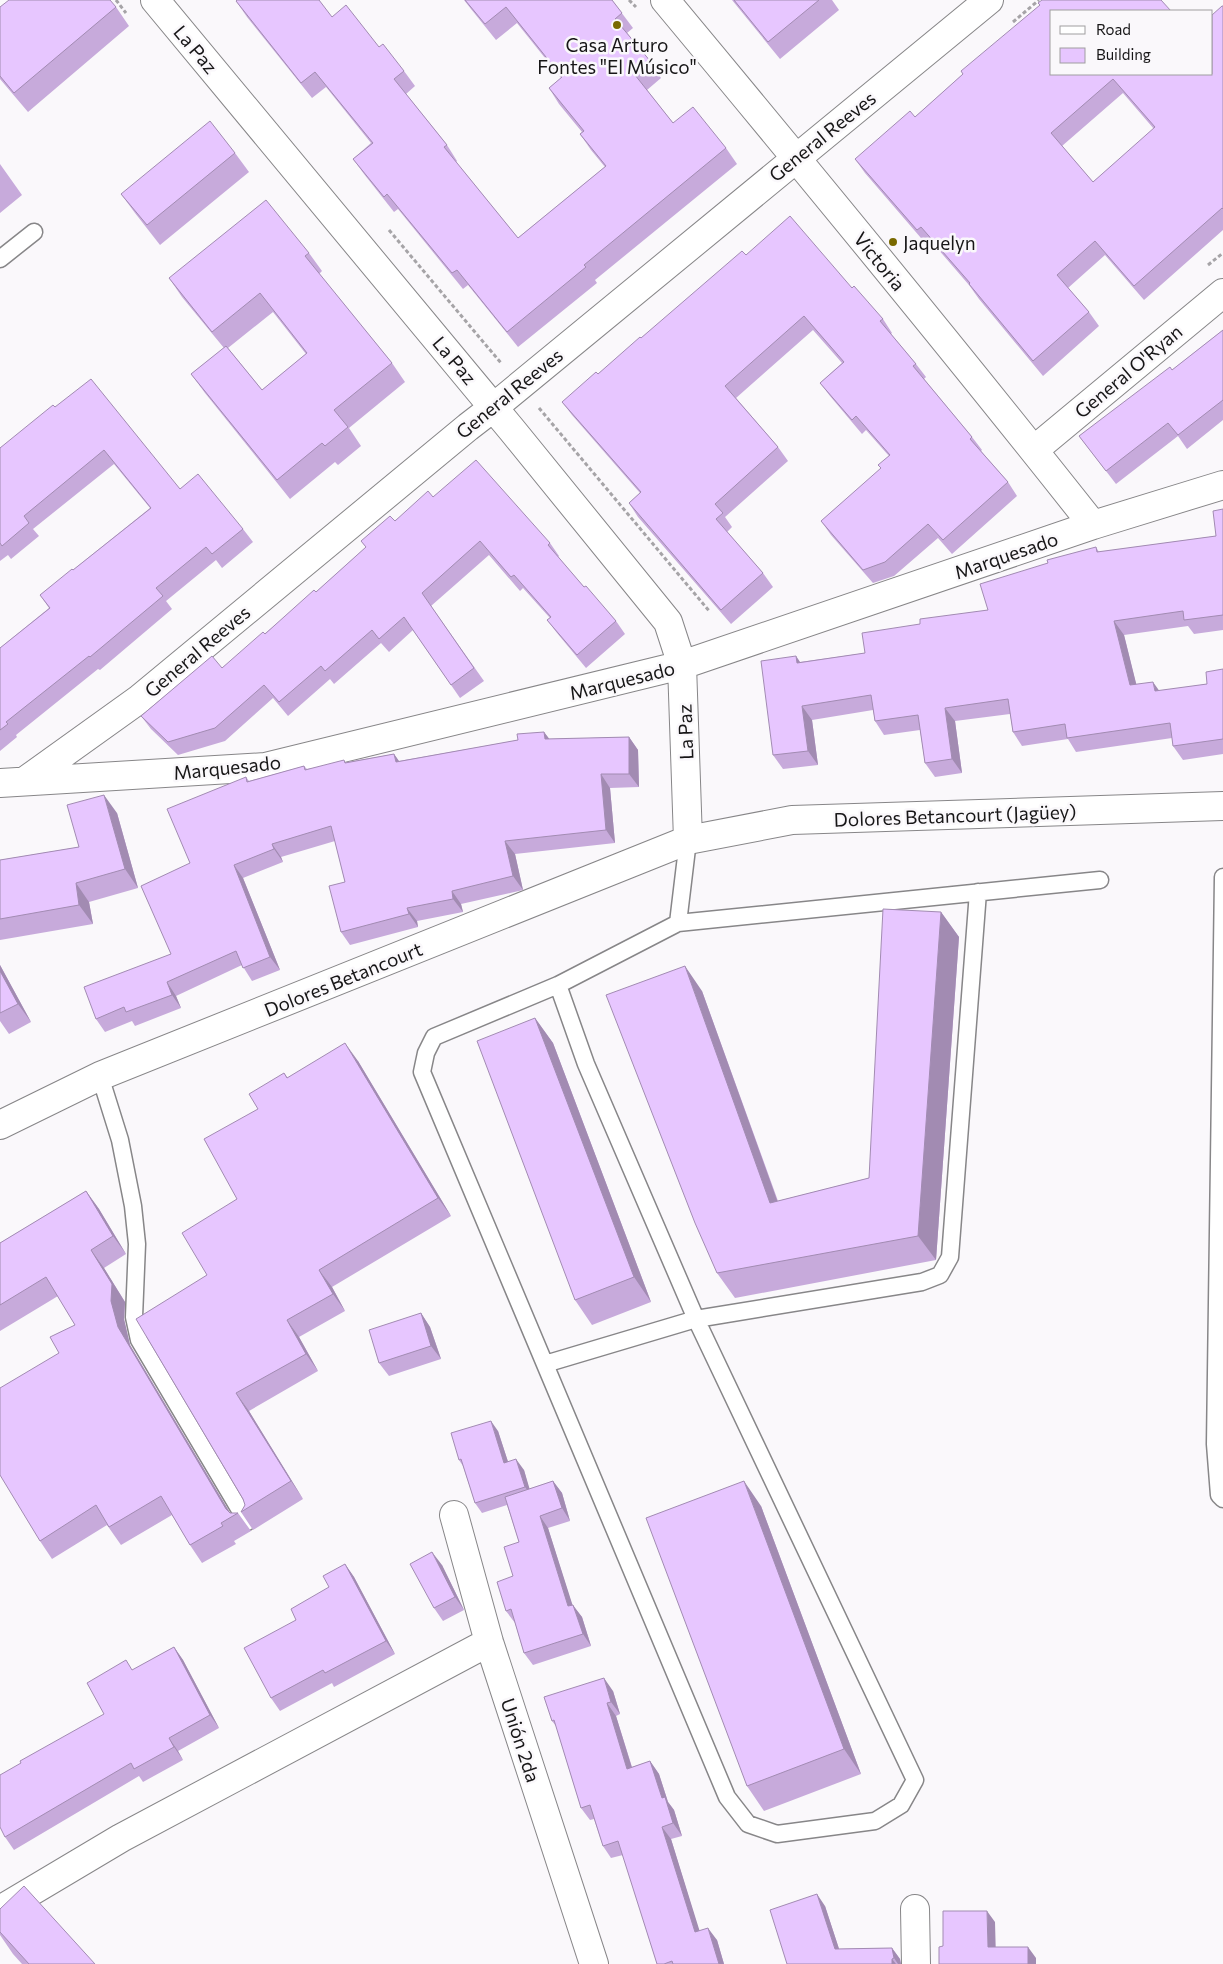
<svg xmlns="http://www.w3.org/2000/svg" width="1223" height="1964" font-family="Commissioner,sans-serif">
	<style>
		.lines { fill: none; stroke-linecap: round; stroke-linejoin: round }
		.service-casing { stroke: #878688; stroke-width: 19 }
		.minor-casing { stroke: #878688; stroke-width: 30 }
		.path { stroke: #a6a4a7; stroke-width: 3; stroke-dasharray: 4 2.5; stroke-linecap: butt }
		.service { stroke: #fff; stroke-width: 16 }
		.minor { stroke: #fff; stroke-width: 28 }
		.wall { fill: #c7aadb; fill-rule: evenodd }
		.shaded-wall { fill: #a28bb2 }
		.building { fill: #e7c6ff; stroke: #a28bb2; fill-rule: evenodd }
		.poi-dot { fill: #796900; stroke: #faf8fb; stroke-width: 2 }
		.labels { text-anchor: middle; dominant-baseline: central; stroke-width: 5; stroke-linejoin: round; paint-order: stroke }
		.poi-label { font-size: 19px; fill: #171617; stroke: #faf8fb }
		.street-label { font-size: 19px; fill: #171617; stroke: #faf8fb }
	</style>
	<rect width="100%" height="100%" fill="#faf8fb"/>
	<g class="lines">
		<g class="service-casing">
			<path id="service" d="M0,259L34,232
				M1223,877L1215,1444L1219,1495L1223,1499
				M678,923L1100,880
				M558,985L434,1037L426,1053L422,1072L727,1797L748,1824L777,1834L875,1821L901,1805L915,1780L696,1319L586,1064L558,985L678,923L688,840
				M100,1076L120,1140L133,1206L137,1244L134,1317L139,1340L247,1522
				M545,1364L696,1319L922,1282L940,1275L950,1257L978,892"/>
		</g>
		<g class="minor-casing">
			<path id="minor" d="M155,0L512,430L668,622L682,665L688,840
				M665,0C809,173 953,348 1093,525
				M1034,450L1223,293
				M25,781L138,700L468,427L494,407L989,0
				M0,783L265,767L682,665L1093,525L1223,485
				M0,1125L100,1076L688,840L792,820L1223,806
				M454,1515L489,1642L594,1964
				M915,1909L916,1964
				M0,1910L121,1838L489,1642"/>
		</g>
		<path class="path" d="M116,0L126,13
			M629,0L636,7
			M1013,22L1039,0
			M389,230L501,363
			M1208,265L1223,253
			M539,408L710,612"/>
		<use href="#service" class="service"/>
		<use href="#minor" class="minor"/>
	</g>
	<path class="wall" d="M464,0H612L633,28L627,33L651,62L661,78L647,90L673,123L726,148L737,164L595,280L597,283L518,347L468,285L463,289L398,209L394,212L364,174L353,159L371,143L326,87L312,98L247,17L236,1L332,17L379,47L404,71L415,86L406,94L447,145L457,161L456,162L518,238L605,167L591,150L580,134L582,132L559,104L549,88L561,78L517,23L496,40L471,9Z
		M732,0H832L839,10L780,59Z
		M1223,6V230L1144,300L1105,255L1068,288L1089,312L1099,326L1043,376L979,299L969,285L931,241L927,245L865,173L855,159L915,117L963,74L961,71L1212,74ZM1123,93L1154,129L1093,182L1062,146Z
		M0,7H116L129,26L28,112L0,79Z
		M235,153L249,172L160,245L135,213L121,194Z
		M0,164L22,195L0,213Z
		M309,253L322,271L319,274L392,363L405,382L349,428L361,446L338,465L335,462L290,499L205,393L191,374L224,348L182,297L169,278ZM273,312L306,354L262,390L228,348Z
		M746,255L852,288L883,319L892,333L891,334L916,364L926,377L924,379L972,437L982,450L981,451L1008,482L1017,496L952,554L938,538L894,576L873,583L831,535L821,521L881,469L889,456L866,430L862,434L830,396L820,383L842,363L813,330L736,398L778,447L788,461L725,517L732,527L727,532L763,573L773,587L731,624L638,517L629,503L640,493L572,415L562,402L598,374L641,338Z
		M1223,330V420L1187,449L1178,436L1116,484L1079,436L1172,370Z
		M55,407L180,489L243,529L253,542L222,568L216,560L166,601L172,609L100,670L98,669L16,735L17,737L0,751V648L49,608L40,595L73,570L150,508L114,464L33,529L39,536L11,559L8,555L0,561V448Z
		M433,497L550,543L559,556L558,557L584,587L616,621L625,634L586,668L557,633L547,620L550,618L523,588L520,591L489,555L431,606L484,681L460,698L413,630L389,652L381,643L334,684L330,679L288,716L273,698L225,741L178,755L151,729L141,716L222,668L316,592L366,547L361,541Z
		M1223,509V630L1194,634L1188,626L1124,635L1136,684L1160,691L1207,684L1223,669V754L1183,760L1173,746L1172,738L1076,752L1068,739L1022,746L1013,732L1010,714L955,721L962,773L935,777L925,763L920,730L884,735L875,721L873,710L812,720L818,765L783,769L773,755L796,656L800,662L865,653L920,624L988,610L1096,547L1099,552L1216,536Z
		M544,732L549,739L629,737L638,750L639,787L610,788L615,843L515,854L523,890L461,904L463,912L417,921L418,927L350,945L341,932L345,882L335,841L281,857L283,862L243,878L280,970L252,981L242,965L176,996L181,1008L135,1026L132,1021L105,1032L96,1019L171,954L190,863L246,777L249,781L304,766L307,769L394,754L399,761L518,740Z
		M117,813L138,888L89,902L93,924L0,940V860L79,847Z
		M941,912L959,937L936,1260L735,1298L717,1273L702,991L778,1201L869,1178Z
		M0,965L31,1022L9,1034L0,1021Z
		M535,1018L553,1043L651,1302L592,1325L575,1300Z
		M358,1061L451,1216L332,1287L345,1311L299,1337L318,1371L249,1411L303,1499L253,1530L241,1512L245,1505L207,1275L237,1199L258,1109L284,1073L288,1078Z
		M86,1191L99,1209L126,1254L104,1268L125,1302L124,1319L130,1345L230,1513H238L251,1531L234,1541L236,1544L202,1563L190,1545L172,1515L121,1545L107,1525L52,1559L40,1541L59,1353L75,1325L58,1296L0,1331V1243Z
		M421,1313L430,1327L441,1359L389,1376L379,1363Z
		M498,1431L508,1462L524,1470L529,1489L553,1481L562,1493L570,1521L548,1528L572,1605L582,1617L591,1646L533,1665L524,1653L515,1623L506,1611L513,1576L519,1542L507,1505L482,1513L475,1503L463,1466L459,1460Z
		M761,1506L861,1774L764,1811L747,1786Z
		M345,1564L354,1577L395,1654L334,1687L332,1683L280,1711L271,1698L296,1620L329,1587Z
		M442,1565L464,1610L443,1621L434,1608Z
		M174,1647L183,1660L219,1728L178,1751L183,1760L143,1782L139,1776L14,1850L5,1837L104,1714L133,1670Z
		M613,1691L620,1714L616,1716L632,1767L650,1761L659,1774L668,1802L674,1810L682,1836L671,1839L699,1931L717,1940L724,1964H657L623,1855L611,1858L603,1846L594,1819L590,1820L581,1808L556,1726L552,1721Z
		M825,1906L839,1949L892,1948L900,1959L901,1964H787Z
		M0,1909L95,1964H22L13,1954L0,1935Z"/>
	<path class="shaded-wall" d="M1114,621L1124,635L1140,699L1130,685Z
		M796,656L805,670L797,663Z
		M1153,682L1163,696L1155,691Z
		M802,706L812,720L818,765L808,751Z
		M945,708L955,721L962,773L952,759Z
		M544,732L554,745L545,739Z
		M629,737L638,750L639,787L629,774Z
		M394,754L403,767L396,762Z
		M601,774L610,788L615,843L606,830Z
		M104,795L117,813L138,888L125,869Z
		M505,841L515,854L523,890L513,876Z
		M272,844L281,857L283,862L274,849Z
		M234,865L243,878L280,970L270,957Z
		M76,883L89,902L93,924L79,905Z
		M452,891L461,904L463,912L453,899Z
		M407,908L417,921L418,927L409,914Z
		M941,912L959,937L936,1260L918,1236Z
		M0,965L31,1022L18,1004L0,971Z
		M685,966L702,991L787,1228L770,1203Z
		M167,982L176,996L181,1008L172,995Z
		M535,1018L553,1043L651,1302L634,1277Z
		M345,1043L358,1061L451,1216L438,1198Z
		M86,1191L99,1209L126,1254L113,1236Z
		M91,1250L104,1268L125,1302L124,1319L130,1345L232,1516L226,1509L118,1327Z
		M319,1270L332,1287L345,1311L333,1294Z
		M421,1313L430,1327L441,1359L431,1346Z
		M287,1320L299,1337L318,1371L306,1354Z
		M236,1393L249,1411L303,1499L291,1481Z
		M491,1421L498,1431L512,1474L504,1463Z
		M516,1459L524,1470L532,1497L525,1487Z
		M553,1481L562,1493L570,1521L562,1508Z
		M744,1481L761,1506L861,1774L844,1749Z
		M540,1516L548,1528L577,1619L568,1606Z
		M432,1552L442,1565L464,1610L455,1597Z
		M345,1564L354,1577L395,1654L386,1641Z
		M573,1605L582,1617L591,1646L583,1634Z
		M174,1647L183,1660L219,1728L210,1715Z
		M604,1678L613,1691L620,1714L611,1702Z
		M607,1703L616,1716L636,1781L627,1769Z
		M169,1738L178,1751L183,1760L174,1747Z
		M650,1761L659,1774L668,1802L674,1810L682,1836L673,1823L662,1798Z
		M662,1827L671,1839L704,1945L695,1932Z
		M817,1894L825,1906L843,1961L835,1949Z
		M987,1911L995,1922L996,1959L988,1947Z
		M708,1928L717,1940L724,1964H719Z
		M1028,1947L1036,1958V1964H1028Z
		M892,1948L900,1959L901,1964H898L894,1958Z
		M892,1959L896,1964H892Z"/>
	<path class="building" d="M9,0H110L116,7L14,93L0,76V7Z
		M237,0H319L332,17L346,5L379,47L383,44L404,71L394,79L447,145L444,147L518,238L606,166L580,134L584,131L549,88L562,77L506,7L485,24L465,0H612L622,13L615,19L651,62L635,75L673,123L693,107L726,148L584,265L586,267L507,332L457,270L452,273L387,194L384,197L353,159L373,143L315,72L301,83L236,1Z
		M734,0H819L768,42Z
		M1042,0H1161L1171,11H1052V74H1212V15L1222,6H1223V209L1222,208L1134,286L1095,241L1057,275L1089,312L1033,361L969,284L970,283L921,227L917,230L855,159L910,111L915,117L963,74L961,71L1040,5L1038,3ZM1113,79L1155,127L1093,182L1051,133Z
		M210,121L235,153L147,225L121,194Z
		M266,200L309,253L305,256L392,363L334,410L348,427L325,446L322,443L277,480L191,374L226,346L262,390L307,353L260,293L212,332L169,278Z
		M790,216L852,288L854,286L883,319L880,321L916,364L913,366L972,437L970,439L1008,482L943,540L928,524L885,562L863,570L821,521L881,468L878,465L890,455L856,416L852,420L820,383L844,362L804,316L725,386L778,447L715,504L723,513L716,519L763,573L721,610L629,503L641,492L562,402L596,372L598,374L640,337L641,338L742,251L746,255Z
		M1223,330V400L1178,435L1168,423L1106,471L1079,436L1170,367L1172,370Z
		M91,379L180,489L198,474L243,529L212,554L206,547L156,588L163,596L90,657L89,656L6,722L8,724L0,730V648L50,608L40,595L72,569L73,570L151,508L104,450L24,516L29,523L2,546L0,543V448L53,405L55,407Z
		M476,460L550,543L548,545L584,587L586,586L616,621L577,655L547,620L551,617L514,575L511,577L480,541L422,593L474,668L451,685L404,617L379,639L372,630L325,671L321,666L279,702L264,685L215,728L168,742L141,716L212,656L222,668L263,632L265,634L314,590L316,592L366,547L361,541L390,516L395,521L428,491L433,497Z
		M1223,509V615L1184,620L1183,611L1114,621L1130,685L1153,682L1155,691L1207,684L1206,672L1223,669V739L1173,746L1170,723L1067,738L1065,724L1013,732L1008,699L945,708L952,759L925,763L918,715L875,721L871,695L802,706L808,751L773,755L761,661L796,656L797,663L865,653L862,633L920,624V619L988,610L980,584L1048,563L1047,560L1096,547L1097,552L1216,536L1213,511Z
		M544,732L545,739L629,737V774H601L606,830L505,841L513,876L452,891L453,899L407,908L409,914L341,932L329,886L345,882L331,826L272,844L274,849L234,865L270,957L243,968L236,951L167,982L172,995L126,1012L124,1007L96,1019L84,987L171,954L141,886L190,863L167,809L246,777L247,782L304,766L305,770L344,760L345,763L394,754L396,762L518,740L517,734Z
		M104,795L125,869L76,883L79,905L0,919V860L79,847L67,805Z
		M883,909L941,912L918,1236L717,1273L695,1223L606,995L685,966L770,1203L869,1178Z
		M0,971L18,1004L0,1013Z
		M535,1018L634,1277L575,1300L477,1041Z
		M345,1043L438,1198L319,1270L333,1294L287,1320L306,1354L236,1393L291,1481L241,1512L245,1505L243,1499L136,1319L207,1275L182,1233L237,1199L204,1139L258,1109L249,1094L284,1073L287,1078Z
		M86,1191L113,1236L91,1250L112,1284L111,1301L118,1327L226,1509L230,1513H238L221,1523L223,1526L190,1545L161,1496L109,1527L96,1505L40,1541L0,1475V1388L59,1353L50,1337L75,1325L46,1277L0,1305V1243Z
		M421,1313L431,1346L379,1363L369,1330Z
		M491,1421L504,1463L516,1459L525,1487L475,1503L461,1459L459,1460L451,1433Z
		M553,1481L562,1508L540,1516L568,1606L573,1605L583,1634L524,1653L511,1609L506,1611L497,1582L513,1576L504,1547L519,1542L505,1497Z
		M744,1481L844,1749L747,1786L646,1518Z
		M432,1552L455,1597L434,1608L410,1564Z
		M345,1564L386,1641L325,1673L323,1670L271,1698L244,1648L296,1620L291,1609L329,1587L323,1576Z
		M174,1647L210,1715L169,1738L174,1747L134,1769L131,1763L5,1837L0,1827V1775L21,1763L20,1761L104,1714L87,1683L126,1660L132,1670Z
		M604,1678L611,1702L607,1703L627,1769L650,1761L662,1798L665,1797L673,1823L662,1827L695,1932L708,1928L719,1964H673L672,1961L664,1964H657L618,1841L603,1846L590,1805L581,1808L554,1720L552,1721L544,1697Z
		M24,1886L95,1964H29L0,1932V1909Z
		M817,1894L835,1949L892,1948L894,1958L892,1959V1964H787L770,1910Z
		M943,1911H987L988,1947H1028V1964H939V1947L943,1946Z"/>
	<g class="poi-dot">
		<circle cx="617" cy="25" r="5"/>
		<circle cx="893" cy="242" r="5"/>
	</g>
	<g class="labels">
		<g class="poi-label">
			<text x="617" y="44">Casa Arturo<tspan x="617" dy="22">Fontes "El Músico"</tspan></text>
			<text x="903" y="242" text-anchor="start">Jaquelyn</text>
		</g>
		<g class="street-label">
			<text transform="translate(196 49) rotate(50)">La Paz</text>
			<text transform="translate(822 136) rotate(-39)">General Reeves</text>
			<text transform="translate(880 261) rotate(51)">Victoria</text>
			<text transform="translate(455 360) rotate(50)">La Paz</text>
			<text transform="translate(1128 371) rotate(-40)">General O'Ryan</text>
			<text transform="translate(509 393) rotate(-39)">General Reeves</text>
			<text transform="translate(1006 555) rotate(-19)">Marquesado</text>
			<text transform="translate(197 651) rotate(-40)">General Reeves</text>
			<text transform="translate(622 680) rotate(-14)">Marquesado</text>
			<text transform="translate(685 732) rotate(-92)">La Paz</text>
			<text transform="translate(227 767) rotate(-6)">Marquesado</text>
			<text transform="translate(955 815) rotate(-2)">Dolores Betancourt (Jagüey)</text>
			<text transform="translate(343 979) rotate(-22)">Dolores Betancourt</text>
			<text transform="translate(521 1740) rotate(72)">Unión 2da</text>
		</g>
	</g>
	<rect x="1050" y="10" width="162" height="65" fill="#faf8fb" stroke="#9f9ea0"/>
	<rect x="1060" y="26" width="25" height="8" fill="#ffffff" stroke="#9f9ea0"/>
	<text x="1096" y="35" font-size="15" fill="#171617">Road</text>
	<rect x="1060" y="48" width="25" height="15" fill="#e7c6ff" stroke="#9f9ea0"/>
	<text x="1096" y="60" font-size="15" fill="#171617">Building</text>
</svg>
